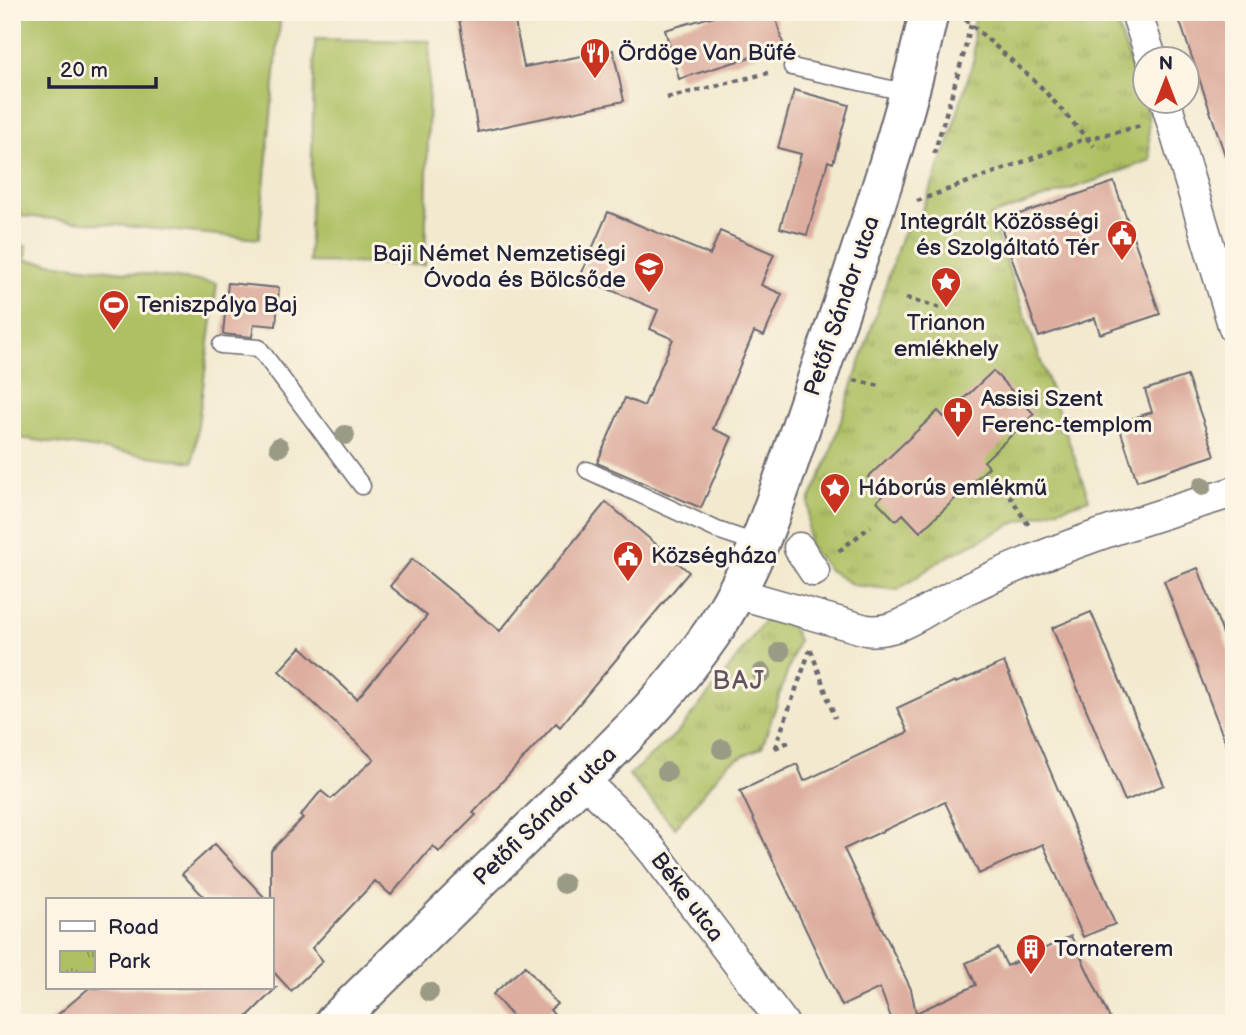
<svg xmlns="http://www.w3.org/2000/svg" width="1246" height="1035" font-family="'Balsamiq Sans',sans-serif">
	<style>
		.grass { fill: #aec063; stroke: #68714f; stroke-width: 2 }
		.park { fill: url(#park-tufts); stroke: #68714f; stroke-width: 2 }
		.building { fill: #ddad9f }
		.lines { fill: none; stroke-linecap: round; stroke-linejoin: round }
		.lane-casing { stroke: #6b686f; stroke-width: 19 }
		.street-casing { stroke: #6b686f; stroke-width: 33 }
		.secondary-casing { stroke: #6b686f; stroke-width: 42 }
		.path { stroke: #6b686f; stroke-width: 4.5; stroke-dasharray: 5 5; stroke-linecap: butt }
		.lane { stroke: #fff; stroke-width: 16 }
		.street { stroke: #fff; stroke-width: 30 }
		.secondary { stroke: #fff; stroke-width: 38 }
		.tree { fill: #9b9a85 }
		.labels { text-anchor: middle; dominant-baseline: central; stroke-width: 6; stroke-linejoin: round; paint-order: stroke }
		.poi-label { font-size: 23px; fill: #22223b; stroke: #fcf5e5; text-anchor: start }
		.street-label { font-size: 23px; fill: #22223b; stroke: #fcf5e5 }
		.quarter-label { font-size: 26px; letter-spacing: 2px; fill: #63535e; stroke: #fcf5e5 }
	</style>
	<defs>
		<pattern id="park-tufts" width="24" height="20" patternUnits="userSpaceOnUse" patternTransform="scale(1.75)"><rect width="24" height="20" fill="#aec063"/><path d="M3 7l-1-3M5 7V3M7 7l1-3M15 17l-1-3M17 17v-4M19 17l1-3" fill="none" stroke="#8d9c53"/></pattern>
	</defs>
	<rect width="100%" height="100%" fill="#fcf5e5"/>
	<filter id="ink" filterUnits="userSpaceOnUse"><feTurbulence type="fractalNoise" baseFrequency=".0143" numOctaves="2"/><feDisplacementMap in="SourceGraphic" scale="14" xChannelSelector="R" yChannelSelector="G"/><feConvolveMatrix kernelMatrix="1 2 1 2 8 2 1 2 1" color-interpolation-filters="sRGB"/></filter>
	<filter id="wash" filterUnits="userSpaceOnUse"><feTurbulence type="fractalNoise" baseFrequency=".00686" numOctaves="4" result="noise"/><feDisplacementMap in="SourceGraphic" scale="28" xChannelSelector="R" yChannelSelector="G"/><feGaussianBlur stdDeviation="1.57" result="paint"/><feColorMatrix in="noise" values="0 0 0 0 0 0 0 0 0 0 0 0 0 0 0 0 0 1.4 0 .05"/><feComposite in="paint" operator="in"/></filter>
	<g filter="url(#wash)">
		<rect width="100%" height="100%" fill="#f2e9cf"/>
		<path class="grass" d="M12,12H281L259,239L12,215Z
			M315,39L430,41L425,265L309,262Z
			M12,245L27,246L26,260L217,283L193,462L12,437Z"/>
		<path class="park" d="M973,12H1113L1148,115L1150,160L1103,178L990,216L1089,499L1012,524L941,560L898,590L853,585L829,570L809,546L808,533L809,501L828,460L902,235L921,212L947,147L974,58Z
			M787,619L798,640L762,747L728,763L675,828L629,775L678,732L722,678L764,621Z"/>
		<g id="blocks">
			<path class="building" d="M458,12H513L524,67L613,50L624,101L478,132Z
				M728,12H774L784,47L679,79L665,30Z
				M1206,12H1234V163L1228,164L1179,19Z
				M794,90L849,105L833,163L828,161L807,235L780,228L801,154L778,148Z
				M1114,182L1160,314L1100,334L1095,318L1039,337L999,221Z
				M608,212L710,255L720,231L774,254L761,285L782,294L764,336L754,332L713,429L732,437L701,508L597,463L625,398L644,406L673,339L650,329L658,310L580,277Z
				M228,283L279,288L276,326L254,324L252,337L223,334Z
				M993,371L1034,414L984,461L989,467L920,532L903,514L896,521L877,501L884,494L868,477L938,411L944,417Z
				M1187,376L1215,455L1137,481L1118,423L1152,412L1145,390Z
				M606,502L689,572L560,727L556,723L473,813L476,815L439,852L433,846L391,895L375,881L312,948L323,961L291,991L271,969V851L303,818L300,816L321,791L331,799L374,759L279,671L301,647L357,699L427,616L390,586L412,559L500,631Z
				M1198,568L1234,663V756L1231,757L1164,581Z
				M1091,612L1164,785L1125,801L1052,628Z
				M1004,662L1115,924L1083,937L1043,844L979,874L945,802L844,849L911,989L916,1013L976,985L966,963L998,948L1007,966L1071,936L1112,1023H893L880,988L842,1006L740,791L797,764L804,781L908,732L897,708L955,681L956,683Z
				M215,844L235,866L267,900H207L182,874Z
				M525,966L557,1004L550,1010L561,1023H518L493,994Z
				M89,988H276L241,1023H48Z"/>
		</g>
	</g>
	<g filter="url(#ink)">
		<use href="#blocks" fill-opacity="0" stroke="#6b686f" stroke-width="2"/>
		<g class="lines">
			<g class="lane-casing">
				<path id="lane" d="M792,67L909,93
					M221,345L259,348L362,486
					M587,470L717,530L759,544"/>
			</g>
			<g class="street-casing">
				<path id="street" d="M1136,12L1152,60
					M1166,102L1234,328
					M799,548L814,571
					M736,593L866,630C899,634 925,610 953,596C1043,550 1138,521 1234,492
					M582,779L636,831L656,855L783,1023"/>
			</g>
			<g class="secondary-casing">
				<path id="secondary" d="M334,1023C406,952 478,881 550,811C609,752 665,702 712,633C762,559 785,471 814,388C856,264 901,140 929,12"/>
			</g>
			<path class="path" d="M965,19L1041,87L1094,146
				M667,98L768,73
				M934,154L964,53L971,24
				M917,201L1082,140L1141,126
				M906,298L941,308
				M854,380L880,386
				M1004,487L1029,526
				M839,551L871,526
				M811,650L835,718
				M775,748L810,650
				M775,748L791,741"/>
			<use href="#lane" class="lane"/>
			<use href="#street" class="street"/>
			<use href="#secondary" class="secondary"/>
		</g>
		<g class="tree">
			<circle cx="345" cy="435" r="10"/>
			<circle cx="279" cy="447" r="10"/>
			<circle cx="1202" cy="486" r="10"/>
			<circle cx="780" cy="652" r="10"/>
			<circle cx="762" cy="673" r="10"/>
			<circle cx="722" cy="749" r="10"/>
			<circle cx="667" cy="772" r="10"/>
			<circle cx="564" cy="884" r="10"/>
			<circle cx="429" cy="992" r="10"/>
		</g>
	</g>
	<defs>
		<g id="restaurant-pin" transform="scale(1.575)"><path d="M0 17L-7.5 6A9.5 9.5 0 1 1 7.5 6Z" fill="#c8321e" stroke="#fcf5e5"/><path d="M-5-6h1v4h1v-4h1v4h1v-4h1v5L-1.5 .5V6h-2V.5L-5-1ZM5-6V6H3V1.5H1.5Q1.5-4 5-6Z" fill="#fff"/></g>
		<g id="civic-pin" transform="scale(1.575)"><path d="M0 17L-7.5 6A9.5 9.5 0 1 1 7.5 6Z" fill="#c8321e" stroke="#fcf5e5"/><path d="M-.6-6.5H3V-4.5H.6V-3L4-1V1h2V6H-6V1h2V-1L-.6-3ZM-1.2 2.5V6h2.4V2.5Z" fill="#fff"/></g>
		<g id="school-pin" transform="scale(1.575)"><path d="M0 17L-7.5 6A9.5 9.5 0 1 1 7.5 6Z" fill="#c8321e" stroke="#fcf5e5"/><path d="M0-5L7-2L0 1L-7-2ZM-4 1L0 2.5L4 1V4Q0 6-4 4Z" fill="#fff"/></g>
		<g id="sight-pin" transform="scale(1.575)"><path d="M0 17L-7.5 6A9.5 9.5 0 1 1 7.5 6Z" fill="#c8321e" stroke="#fcf5e5"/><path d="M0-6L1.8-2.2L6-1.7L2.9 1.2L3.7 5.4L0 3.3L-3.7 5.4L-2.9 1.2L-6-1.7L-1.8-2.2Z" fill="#fff"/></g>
		<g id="stadium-pin" transform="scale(1.575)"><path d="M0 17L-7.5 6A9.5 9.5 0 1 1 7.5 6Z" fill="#c8321e" stroke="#fcf5e5"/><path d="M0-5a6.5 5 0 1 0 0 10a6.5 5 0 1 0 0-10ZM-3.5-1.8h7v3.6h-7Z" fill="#fff"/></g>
		<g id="church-pin" transform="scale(1.575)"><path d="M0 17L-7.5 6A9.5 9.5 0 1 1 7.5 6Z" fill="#c8321e" stroke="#fcf5e5"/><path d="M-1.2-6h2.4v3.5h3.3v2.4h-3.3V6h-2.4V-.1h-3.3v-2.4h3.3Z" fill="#fff"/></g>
		<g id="building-pin" transform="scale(1.575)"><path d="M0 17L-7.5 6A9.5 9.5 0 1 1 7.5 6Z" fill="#c8321e" stroke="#fcf5e5"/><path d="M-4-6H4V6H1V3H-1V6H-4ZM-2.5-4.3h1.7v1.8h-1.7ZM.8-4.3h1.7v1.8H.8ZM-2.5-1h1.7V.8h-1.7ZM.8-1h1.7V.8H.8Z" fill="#fff"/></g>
	</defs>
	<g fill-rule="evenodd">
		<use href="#restaurant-pin" x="595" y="53"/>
		<use href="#civic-pin" x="1122" y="235"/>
		<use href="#school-pin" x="649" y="267"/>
		<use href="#sight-pin" x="946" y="282"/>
		<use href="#stadium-pin" x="114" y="305"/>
		<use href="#church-pin" x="958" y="412"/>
		<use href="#sight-pin" x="835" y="488"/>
		<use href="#civic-pin" x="628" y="556"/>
		<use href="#building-pin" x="1031" y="949"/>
	</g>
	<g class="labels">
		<g class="poi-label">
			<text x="618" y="53">Ördöge Van Büfé</text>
			<text x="1099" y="222" text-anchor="end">Integrált Közösségi<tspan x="1099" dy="26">és Szolgáltató Tér</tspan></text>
			<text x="626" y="254" text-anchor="end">Baji Német Nemzetiségi<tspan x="626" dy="26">Óvoda és Bölcsőde</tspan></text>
			<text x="137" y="305">Teniszpálya Baj</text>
			<text x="946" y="323" text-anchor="middle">Trianon<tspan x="946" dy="26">emlékhely</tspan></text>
			<text x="981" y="399">Assisi Szent<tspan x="981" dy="26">Ferenc-templom</tspan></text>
			<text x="858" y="488">Háborús emlékmű</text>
			<text x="651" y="556">Községháza</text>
			<text x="1054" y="949">Tornaterem</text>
		</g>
		<g class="street-label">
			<text transform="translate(842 306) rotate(-71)">Petőfi Sándor utca</text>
			<text transform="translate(545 816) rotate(-44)">Petőfi Sándor utca</text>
			<text transform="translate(687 897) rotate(53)">Béke utca</text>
		</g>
		<g class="quarter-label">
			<text x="739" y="681">BAJ</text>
		</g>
	</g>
	<rect width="1246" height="1035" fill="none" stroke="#fcf5e5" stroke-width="42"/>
	<rect x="46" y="898" width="228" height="91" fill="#fcf5e5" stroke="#a5a1a1" stroke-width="2"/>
	<rect x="60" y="921" width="35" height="10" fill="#ffffff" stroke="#a5a1a1" stroke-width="2"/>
	<text x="108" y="934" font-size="21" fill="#22223b">Road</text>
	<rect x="60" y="951" width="35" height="21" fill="url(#park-tufts)" stroke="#a5a1a1" stroke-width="2"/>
	<text x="108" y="968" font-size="21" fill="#22223b">Park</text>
	<g transform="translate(1166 80)"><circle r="33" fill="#fcf5e5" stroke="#a5a1a1" stroke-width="2"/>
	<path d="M0-5L12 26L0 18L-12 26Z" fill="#c8321e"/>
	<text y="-10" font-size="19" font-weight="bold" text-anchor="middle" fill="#22223b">N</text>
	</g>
	<path d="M49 77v10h107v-10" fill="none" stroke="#22223b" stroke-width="3.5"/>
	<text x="60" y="77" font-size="21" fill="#22223b" stroke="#fcf5e5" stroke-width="5" paint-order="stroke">20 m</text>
</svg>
